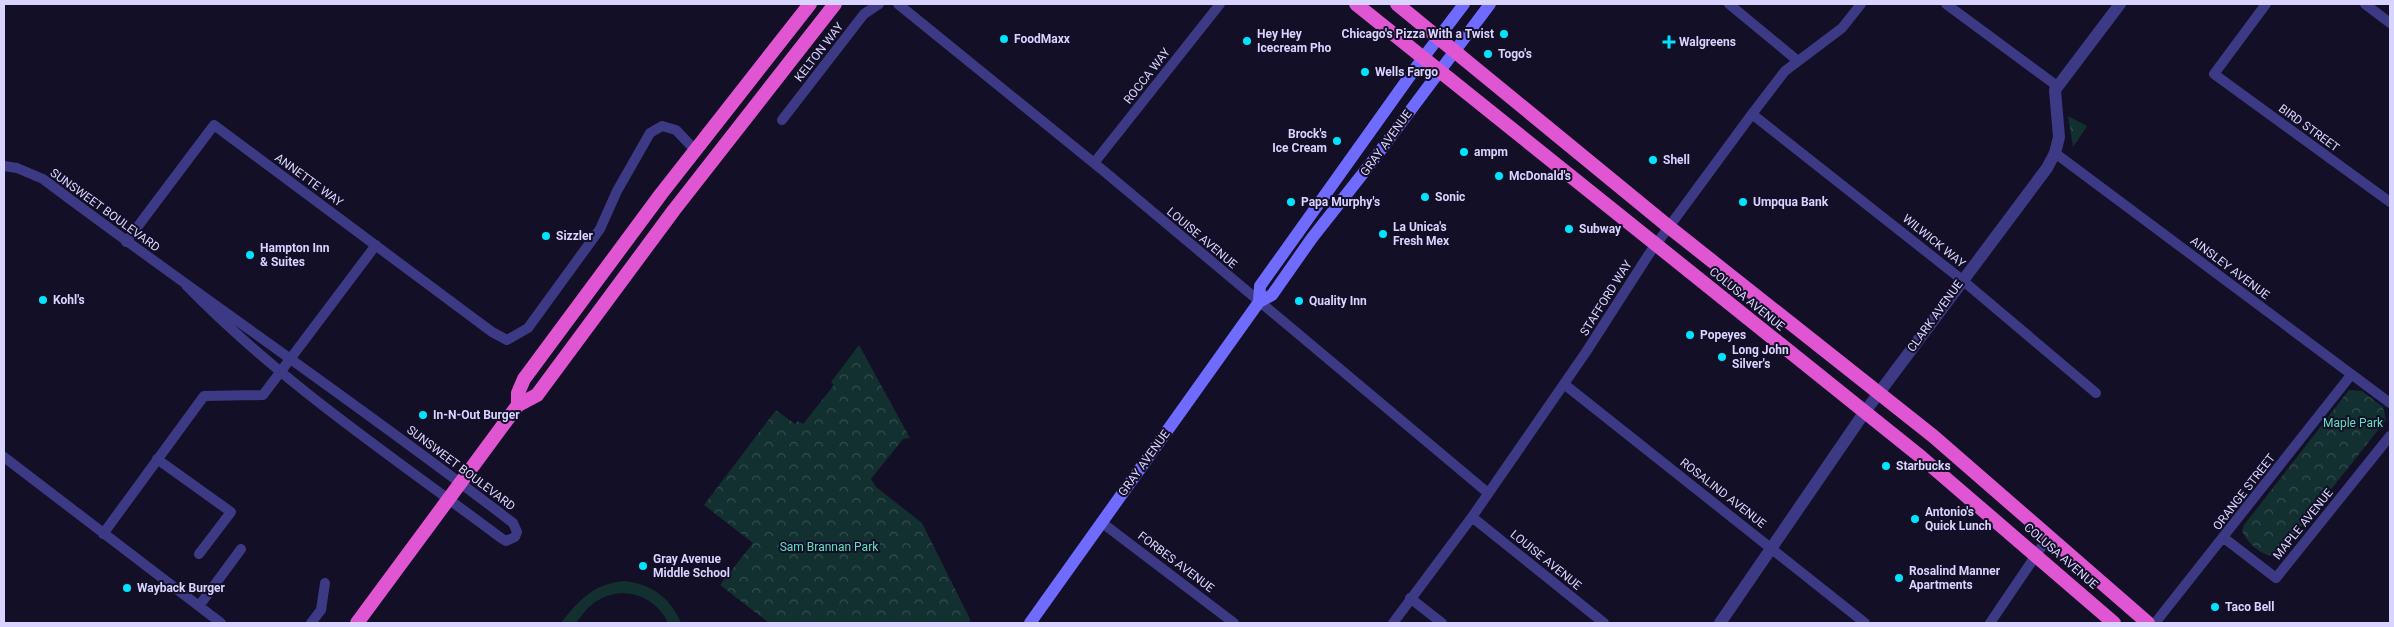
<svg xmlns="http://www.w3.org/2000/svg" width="2394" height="627" font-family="Roboto,sans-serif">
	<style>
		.grass { fill: #12302f }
		.park { fill: url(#park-crowns) }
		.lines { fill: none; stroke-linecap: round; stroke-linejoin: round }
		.minor { stroke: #3d3a85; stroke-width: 10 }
		.tertiary { stroke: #3d3a85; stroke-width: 12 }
		.secondary { stroke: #6f6bff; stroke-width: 12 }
		.trunk { stroke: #e055d1; stroke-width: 14 }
		.poi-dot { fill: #00e5ff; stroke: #130f26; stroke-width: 2 }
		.labels { text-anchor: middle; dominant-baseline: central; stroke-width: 4; stroke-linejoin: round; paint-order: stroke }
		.poi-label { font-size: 12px; font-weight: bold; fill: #d9d4ff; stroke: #130f26; text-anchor: start }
		.street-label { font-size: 12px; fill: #d9d4ff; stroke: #130f26 }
		.park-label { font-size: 12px; fill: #5fe0c0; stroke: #130f26 }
	</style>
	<defs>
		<pattern id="park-crowns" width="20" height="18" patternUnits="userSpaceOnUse" patternTransform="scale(1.25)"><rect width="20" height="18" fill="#12302f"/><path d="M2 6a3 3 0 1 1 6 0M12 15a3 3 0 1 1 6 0" fill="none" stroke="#344d4e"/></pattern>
	</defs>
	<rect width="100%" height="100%" fill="#130f26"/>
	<path class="grass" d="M625,581C651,584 671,598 681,623H668C656,596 623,584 597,601C588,606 582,615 576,623H561C579,600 594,583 625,581Z"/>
	<path class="park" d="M2068,116L2087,126L2073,147Z
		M859,345L910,438L903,439L871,479L876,487L922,523L970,619L969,623H769L720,585L753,543L704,505L776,410L795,424L798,421L803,424L834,385L831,382Z
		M2349,390L2362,391L2383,407L2386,420L2279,555C2264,559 2248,544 2242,531L2244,525Z"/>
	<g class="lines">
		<path class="minor" d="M898,4L1105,172L1488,493
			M1729,4L1798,61
			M1946,4L2057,86
			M2266,4L2214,74L2390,202
			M2365,4L2390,23
			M1752,114L1961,279L2096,393
			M782,120L864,14L879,4
			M2055,153L2390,403
			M1094,163L1220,4
			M4,166L17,168L43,179C198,296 359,404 513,523L517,532L515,537L506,541L501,538C393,457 280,382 186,285
			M126,242L214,125L492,332L507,340L528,328L600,229L617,191L650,133L662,126L676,130L695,150
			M1564,384L1865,623
			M4,457L221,623
			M157,459L231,512L199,554
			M1472,517L1604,623
			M1101,522L1234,623
			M103,534L204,396L263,395L376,245
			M2224,538L2276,578L2390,436
			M1410,598L1442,623
			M199,606L241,549
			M311,623L321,610L325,583
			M1393,623L1472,517L1586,352L1649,254L1752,114L1785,71L1842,28L1861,4
			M1990,623L2049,536
			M2155,623L2351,375"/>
		<path class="tertiary" d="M1720,623L1864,413L2047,168L2055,153L2059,137L2055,90L2120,4"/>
		<path class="secondary" d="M1259,302L1260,286L1417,66L1464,4
			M1030,623L1259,302L1272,295L1312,238L1368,167L1490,4"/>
		<path class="trunk" d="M1356,4L1921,457L2114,623
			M1397,4L1669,227L1933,436L2148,623
			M518,405V393L524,379L661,194L810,4
			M357,623L518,405L537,395L674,210L835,4"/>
	</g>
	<g class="poi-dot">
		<circle cx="1504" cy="34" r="5"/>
		<circle cx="1004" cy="39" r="5"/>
		<circle cx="1247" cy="41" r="5"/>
		<path d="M1666.5 34.5h5v5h5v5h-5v5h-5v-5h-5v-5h5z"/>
		<circle cx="1488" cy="54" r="5"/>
		<circle cx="1365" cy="72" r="5"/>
		<circle cx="1337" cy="141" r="5"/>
		<circle cx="1464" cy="152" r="5"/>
		<circle cx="1653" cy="160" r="5"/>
		<circle cx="1499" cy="176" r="5"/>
		<circle cx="1425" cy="197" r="5"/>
		<circle cx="1291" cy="202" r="5"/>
		<circle cx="1743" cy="202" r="5"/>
		<circle cx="1569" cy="229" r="5"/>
		<circle cx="1383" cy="234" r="5"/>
		<circle cx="546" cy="236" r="5"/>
		<circle cx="250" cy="255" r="5"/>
		<circle cx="43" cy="300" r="5"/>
		<circle cx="1299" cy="301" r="5"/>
		<circle cx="1690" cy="335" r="5"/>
		<circle cx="1722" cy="357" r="5"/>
		<circle cx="423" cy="415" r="5"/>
		<circle cx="1886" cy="466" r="5"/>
		<circle cx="1915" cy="519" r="5"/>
		<circle cx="643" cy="566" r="5"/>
		<circle cx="1899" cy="578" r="5"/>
		<circle cx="127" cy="588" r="5"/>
		<circle cx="2215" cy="607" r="5"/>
	</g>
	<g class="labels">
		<g class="poi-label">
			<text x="1257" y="34">Hey Hey<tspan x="1257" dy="14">Icecream Pho</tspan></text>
			<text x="1494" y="34" text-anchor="end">Chicago's Pizza With a Twist</text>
			<text x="1014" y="39">FoodMaxx</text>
			<text x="1679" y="42">Walgreens</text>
			<text x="1498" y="54">Togo's</text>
			<text x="1375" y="72">Wells Fargo</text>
			<text x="1327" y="134" text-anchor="end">Brock's<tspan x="1327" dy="14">Ice Cream</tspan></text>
			<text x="1474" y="152">ampm</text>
			<text x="1663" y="160">Shell</text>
			<text x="1509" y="176">McDonald's</text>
			<text x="1435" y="197">Sonic</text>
			<text x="1301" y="202">Papa Murphy's</text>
			<text x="1753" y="202">Umpqua Bank</text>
			<text x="1393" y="227">La Unica's<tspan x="1393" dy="14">Fresh Mex</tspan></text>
			<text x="1579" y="229">Subway</text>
			<text x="556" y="236">Sizzler</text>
			<text x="260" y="248">Hampton Inn<tspan x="260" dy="14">&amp; Suites</tspan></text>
			<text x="53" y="300">Kohl's</text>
			<text x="1309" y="301">Quality Inn</text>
			<text x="1700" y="335">Popeyes</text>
			<text x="1732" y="350">Long John<tspan x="1732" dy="14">Silver's</tspan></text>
			<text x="433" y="415">In-N-Out Burger</text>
			<text x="1896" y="466">Starbucks</text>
			<text x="1925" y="512">Antonio's<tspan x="1925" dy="14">Quick Lunch</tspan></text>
			<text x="653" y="559">Gray Avenue<tspan x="653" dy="14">Middle School</tspan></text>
			<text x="1909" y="571">Rosalind Manner<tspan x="1909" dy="14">Apartments</tspan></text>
			<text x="137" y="588">Wayback Burger</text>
			<text x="2225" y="607">Taco Bell</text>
		</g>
		<g class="street-label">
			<text transform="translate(819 52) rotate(-52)">KELTON WAY</text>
			<text transform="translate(1147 76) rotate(-52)">ROCCA WAY</text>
			<text transform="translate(2309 128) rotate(36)">BIRD STREET</text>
			<text transform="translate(1386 143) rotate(-54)">GRAY AVENUE</text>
			<text transform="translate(309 180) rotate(36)">ANNETTE WAY</text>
			<text transform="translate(105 210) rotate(36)">SUNSWEET BOULEVARD</text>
			<text transform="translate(1202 238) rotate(40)">LOUISE AVENUE</text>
			<text transform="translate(1934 241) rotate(39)">WILWICK WAY</text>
			<text transform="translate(2230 268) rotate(37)">AINSLEY AVENUE</text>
			<text transform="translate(1606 298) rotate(-58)">STAFFORD WAY</text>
			<text transform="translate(1747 299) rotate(39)">COLUSA AVENUE</text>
			<text transform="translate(1935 316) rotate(-54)">CLARK AVENUE</text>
			<text transform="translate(1144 463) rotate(-54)">GRAY AVENUE</text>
			<text transform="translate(461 468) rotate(37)">SUNSWEET BOULEVARD</text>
			<text transform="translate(2244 492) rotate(-52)">ORANGE STREET</text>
			<text transform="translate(1723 493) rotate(38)">ROSALIND AVENUE</text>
			<text transform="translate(2303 524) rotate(-51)">MAPLE AVENUE</text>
			<text transform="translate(2061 556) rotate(41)">COLUSA AVENUE</text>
			<text transform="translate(1546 560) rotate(39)">LOUISE AVENUE</text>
			<text transform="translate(1176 562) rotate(37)">FORBES AVENUE</text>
		</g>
		<g class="park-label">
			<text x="2353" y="423">Maple Park</text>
			<text x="829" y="547">Sam Brannan Park</text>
		</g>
	</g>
	<rect width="2394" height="627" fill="none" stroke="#d9d4ff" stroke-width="10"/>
</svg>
